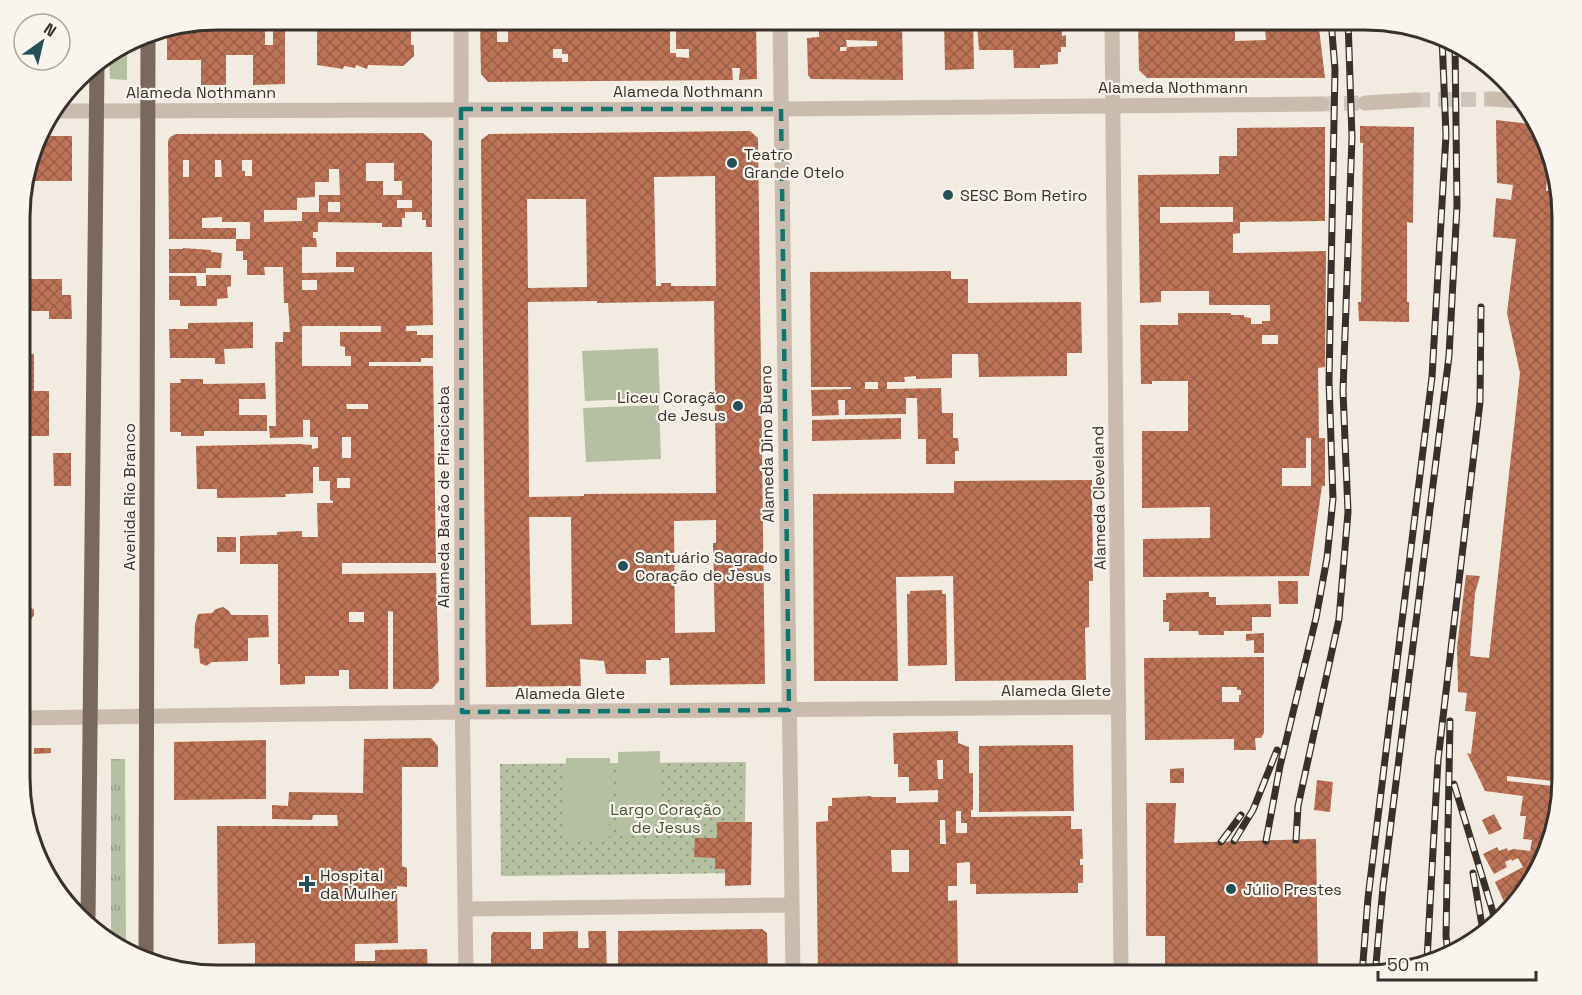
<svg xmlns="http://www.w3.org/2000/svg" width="1582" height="995" font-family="'Space Grotesk',sans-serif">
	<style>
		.grass { fill: url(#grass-tufts) }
		.park { fill: url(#park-dots) }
		.garden { fill: #b5c0a2 }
		.building { fill: url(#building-cross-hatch); fill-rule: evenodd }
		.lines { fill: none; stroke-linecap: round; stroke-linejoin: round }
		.tertiary-tunnel { stroke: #cdc6bd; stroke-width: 15; stroke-dasharray: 15 8; stroke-linecap: butt }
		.minor { stroke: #c9bbae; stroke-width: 15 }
		.tertiary { stroke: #c9bbae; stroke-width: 15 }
		.primary { stroke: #79685e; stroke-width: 15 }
		.rail-casing { stroke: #38302c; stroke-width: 7 }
		.rail { stroke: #f9f4ee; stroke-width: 4.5; stroke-dasharray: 14; stroke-linecap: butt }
		.marked { fill: none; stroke: #0f766e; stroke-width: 4.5; stroke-dasharray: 12 8; stroke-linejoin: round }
		.poi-dot { fill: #245157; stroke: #f9f4ee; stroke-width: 2 }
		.labels { text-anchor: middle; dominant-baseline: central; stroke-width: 4.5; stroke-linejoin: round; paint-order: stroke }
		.street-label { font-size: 16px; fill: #38302c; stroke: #f9f4ee }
		.poi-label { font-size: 16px; fill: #38302c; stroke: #f9f4ee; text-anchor: start }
		.park-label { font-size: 16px; fill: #465531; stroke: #f9f4ee }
		.rim { fill: none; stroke: #38302c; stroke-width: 3 }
	</style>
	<defs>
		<pattern id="grass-tufts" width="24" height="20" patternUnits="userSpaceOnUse" patternTransform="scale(1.5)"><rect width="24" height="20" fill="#b5c0a2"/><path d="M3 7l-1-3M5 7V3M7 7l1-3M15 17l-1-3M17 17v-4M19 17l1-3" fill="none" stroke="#949c84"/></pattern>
		<pattern id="park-dots" width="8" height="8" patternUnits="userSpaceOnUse" patternTransform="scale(1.5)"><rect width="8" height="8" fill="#b5c0a2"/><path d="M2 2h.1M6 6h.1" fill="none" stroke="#949c84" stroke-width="1.8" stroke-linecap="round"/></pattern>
		<pattern id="building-cross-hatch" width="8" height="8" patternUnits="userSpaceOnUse" patternTransform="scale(1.5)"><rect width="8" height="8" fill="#bc7255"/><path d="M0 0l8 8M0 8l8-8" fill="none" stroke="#9a5e47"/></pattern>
	</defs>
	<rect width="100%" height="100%" fill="#f2ebe1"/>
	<path class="grass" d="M111,759H125L126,951L111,944Z"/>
	<path class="park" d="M746,762L744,873L501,876L500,764Z"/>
	<path class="garden" d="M127,44V80L110,79L109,55Z
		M658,348L660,398L585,401L582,351Z
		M659,405L661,459L586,462L583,408Z
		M660,751L661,836H618V752Z
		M566,758H610L609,842L564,840Z"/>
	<path class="building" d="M317,20H411V45H414V56L403,66L368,65L367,69L356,65L355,68L344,66L343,69L317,65Z
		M480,20H657V27H670V53H676V57L689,58V49H676V20H687V27L717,26V20H756L757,79L739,80L740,68H732L733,80L488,82L481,74ZM497,30H508V42H497ZM553,49H562V54H568V62H562V58H553Z
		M807,20H859V23H867V20H902L903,80L811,79L808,75L807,38L819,37V31H807ZM846,40L877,41V46L847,47L846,51H840V47H847Z
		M944,20H973L974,69L945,70Z
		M1003,20H1058V29H1062V36L1066,35V47H1061V52H1058V64L1040,65V68H1014L1013,50H979L977,26L1003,25Z
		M1138,20H1235V41L1266,40L1264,20H1318L1325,78H1147L1139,70Z
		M285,23V84L253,85V55H226V85H201V60H167V29L194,24H265V45H273V24Z
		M1496,120L1538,125L1551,168H1548L1546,191H1550L1552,172L1562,204V782L1507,776V781L1562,787V791L1529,887L1507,908L1495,882L1523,867L1518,858L1512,861L1511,859L1505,862L1507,867L1494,874L1483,854L1497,847L1499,851L1507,848L1508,851L1513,849L1530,851L1532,840L1523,839L1526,816H1520L1523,796L1485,791L1467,753L1471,754L1476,712L1465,711L1467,693L1458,692L1457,647L1466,575L1480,576L1475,593L1470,656L1489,658L1520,373L1507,313L1516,239L1493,237L1496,198L1511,200L1513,185L1497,183Z
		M1360,126L1414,127L1413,223L1407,222V302H1409V322L1359,321L1358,302H1361L1363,143H1360Z
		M1325,127V221L1240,222V233L1233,234V253L1326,251L1325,367L1318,368L1319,438H1325V486H1322L1309,576L1143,577V539L1210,538V507L1142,508V431H1188V381H1152V384H1141L1140,325H1178V313H1231V315H1244V317L1251,318V324H1262V321H1270V305H1209V291H1161V302L1140,303L1138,175L1219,174V156H1237V128ZM1160,207H1233V222L1160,223ZM1262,335H1278V344H1262ZM1306,438H1311V486H1282V468H1306Z
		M750,131L758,138L765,684L670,685L669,658H661V660H646V674H606L604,661L580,659L581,686L486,687L481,140L489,134ZM715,176L716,286H671V283H661V286H656L654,177ZM527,199H586L587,287L528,288ZM597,301V303L714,301L716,493L584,494V496L529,497L528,302ZM529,517H571L572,624L531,625ZM716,520V543H713L715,632L675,633L674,521Z
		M423,133L432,141V227H426V220H422V212H405V218H402V227H382V223L318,222V232H313V238H316L317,247H302V273L354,272V267H336V252H432L433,325L406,326V331H417V335H433V358H421V362H369V366H433L436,563H342V574L436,573L439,681L432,689H393V612L388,611V689H349V670H339V676H305V684L280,685V664H278V564H240V536L277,535V532L302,531V537H318L317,503H333V501L330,500V481H319V467H313V493L285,494L286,497L217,498V489H197L196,446L298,444L312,445V449L318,448V437H310V420H303V437L270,438L269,426H276L275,342H283V332H290L288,303H284L283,267H264L265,275H247V260H243V251H236V239H169L168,141L170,137L176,134ZM183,160H189V177H183ZM215,160H221L222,177H215ZM242,160H252V176H245V171H242ZM366,163H394V181H402V195H383V181H366ZM329,169H339L340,195H319V212H302V221L264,222V210H297V198L315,197V182H329ZM397,200H412V208H397ZM328,202H340V212H328ZM222,217V222H250V239H236V228H202V218ZM302,280H317V290H302ZM302,326H381V332H340V346L345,347V356H351V366H302ZM346,404H368V409H347ZM342,437H351V458H342ZM337,478H350V488H337ZM349,612H364V622H349Z
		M38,136H72V181H24L36,143H38Z
		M183,248L211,250V252L222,253L221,268H206V273H169V249H183Z
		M951,271V279H968V303L1081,302L1082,353H1067V376L979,377L978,354H952V378L916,379V376L904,377L905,382H887V389L941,388L942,413H953V438H958L959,451H955V464H926V439H918L917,398H906V414L845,415V400H838L839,415L812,416L811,390L851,389V387H811L810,272ZM865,382H878V389H865Z
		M206,275H231V286L227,287L228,298L217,299V306H180V300H169V276H196L197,286H206Z
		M21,279H62V295H71L72,319H49V311H21Z
		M253,322V348L224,349L225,364H215V358H170L169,329H188V323Z
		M21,354H34V391H49V436H21Z
		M180,379H203V384L265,383L266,399H239V415H267V431H204V436H181V432H170V383H181Z
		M901,418V439L812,441V420Z
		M53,453H71V486H54Z
		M1092,480L1093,581H1089V627L1085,628L1086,680L955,681L953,576L896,577L898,681H814L813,494L954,493V481Z
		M21,532H25L26,539L31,543V549L26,554V561L21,562Z
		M217,537H236V552H217Z
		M1278,581H1298V604H1279Z
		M942,590V594H946L947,665L908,666L907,594H910V591Z
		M1209,592V597H1216V605L1271,604V617H1252V631H1224V635H1199L1198,631H1169V622H1163V600H1166V593Z
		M21,597H27V604L34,610V615L27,625H21Z
		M223,607L229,611L231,615H268L269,637L248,638V661L212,662L206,666L200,663L199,649L194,648L195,624L198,614L212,613L216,609Z
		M1264,633V653H1254V640L1246,641V634Z
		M1264,657V733L1261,738H1255L1256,750H1234V739L1145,740L1144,658ZM1222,687H1237V690H1241V695H1239V702H1222Z
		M958,731V743L969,747V773H973V810H971V817L1071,816V829H1082L1083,859H1080V865H1083V883H1078V893L976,894V884H970V862L957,863V886H948V901L957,900L958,975H818L816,822L828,821V806H832V798L871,796V797H896V803L938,802V790L909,791V777H898V764H894L893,733ZM937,760H943V779H938ZM956,811H961V823H967V833H956ZM940,820H945L946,844H940ZM891,850H909V872H892Z
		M431,738L438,746V767H402V866L407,868V887L397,886L398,943L355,944V961H375V950L427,949L428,975H255V943L218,944L217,826H338L337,815H313L312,820L272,819V805L288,806L289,792L363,793L364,739Z
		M266,740V799L174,800V742Z
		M1073,745L1074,811L979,812V746Z
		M34,748H51V753L34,754Z
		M1184,768V783H1170V769Z
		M1317,780L1333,782L1330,812L1314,810Z
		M1146,803H1176L1174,843L1316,839L1318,975H1165V936H1146Z
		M1494,814L1502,829L1489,835L1482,820Z
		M717,822H752L751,885L725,886V869H715V858L694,857L695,838H717Z
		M762,929L767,933L768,975H618V931Z
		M578,931V948H589L588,931H606L607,975H588V968H579V975H491V936L493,932H531V949H543V932Z"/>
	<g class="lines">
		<path class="tertiary-tunnel" d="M1415,100L1493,99
			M1321,104L1365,103"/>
		<path class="minor" d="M461,20L462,688L466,975
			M780,20L793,975
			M1112,20L1121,975
			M54,111H97
			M21,718L462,712L1119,707
			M465,909L792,905"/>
		<path class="tertiary" d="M1493,99L1520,101
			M1365,103L1415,100
			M97,111L781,109L1321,104"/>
		<path class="primary" d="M88,922L97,63
			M146,961L148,33"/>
		<g class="rail-casing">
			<path id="rail" d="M1454,784L1495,919
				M1296,840L1298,806L1339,619L1348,512L1343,391L1352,137L1348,20
				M1234,841L1253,810L1277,750
				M1266,841L1280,766L1316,618L1327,558L1333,499L1329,382L1335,69L1331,20
				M1221,842L1241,815
				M1473,873L1483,931
				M1448,954L1446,936L1450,721
				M1427,960L1438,760L1480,402L1481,307
				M1362,975L1368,898L1432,377L1446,135L1442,37
				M1375,975L1383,887L1449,356L1457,206L1455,43"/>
		</g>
		<use href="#rail" class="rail"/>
	</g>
	<path class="marked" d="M461,109H781L789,710L462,712Z"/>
	<g class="poi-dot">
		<circle cx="732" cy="163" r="6"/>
		<circle cx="948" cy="195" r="6"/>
		<circle cx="738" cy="406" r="6"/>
		<circle cx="623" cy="566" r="6"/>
		<path d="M304 875h6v6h6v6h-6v6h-6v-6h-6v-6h6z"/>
		<circle cx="1231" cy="889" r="6"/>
	</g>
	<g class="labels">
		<g class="street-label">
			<text x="1173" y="87">Alameda Nothmann</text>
			<text x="688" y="91">Alameda Nothmann</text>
			<text x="201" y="92">Alameda Nothmann</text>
			<text transform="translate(767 444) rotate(-91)">Alameda Dino Bueno</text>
			<text transform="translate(129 497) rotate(-90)">Avenida Rio Branco</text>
			<text transform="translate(443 497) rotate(-90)">Alameda Barão de Piracicaba</text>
			<text transform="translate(1099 498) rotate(-91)">Alameda Cleveland</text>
			<text x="1056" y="690">Alameda Glete</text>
			<text x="570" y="693">Alameda Glete</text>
		</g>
		<g class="poi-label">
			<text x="744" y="154">Teatro<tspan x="744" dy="18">Grande Otelo</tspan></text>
			<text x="960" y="195">SESC Bom Retiro</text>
			<text x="726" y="397" text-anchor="end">Liceu Coração<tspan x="726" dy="18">de Jesus</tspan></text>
			<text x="635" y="557">Santuário Sagrado<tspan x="635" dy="18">Coração de Jesus</tspan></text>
			<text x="320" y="875">Hospital<tspan x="320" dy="18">da Mulher</tspan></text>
			<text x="1243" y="889">Júlio Prestes</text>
		</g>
		<g class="park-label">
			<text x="666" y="809">Largo Coração<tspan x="666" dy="18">de Jesus</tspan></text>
		</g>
	</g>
	<path d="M0 0H1582V995H0ZM217 30H1365A187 187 0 0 1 1552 217V778A187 187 0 0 1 1365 965H217A187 187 0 0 1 30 778V217A187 187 0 0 1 217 30Z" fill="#f9f4ee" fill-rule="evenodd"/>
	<path class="rim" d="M217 30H1365A187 187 0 0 1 1552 217V778A187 187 0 0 1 1365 965H217A187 187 0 0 1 30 778V217A187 187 0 0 1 217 30Z"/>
	<g transform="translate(42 42) rotate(34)"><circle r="28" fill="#f9f4ee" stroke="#aca6a0" stroke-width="1.5"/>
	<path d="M0-4.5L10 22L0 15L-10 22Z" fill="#245157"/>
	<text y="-9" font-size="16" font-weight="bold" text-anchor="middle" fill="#38302c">N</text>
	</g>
	<path d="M1378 971v9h158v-9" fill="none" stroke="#38302c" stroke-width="3"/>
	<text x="1387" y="971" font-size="18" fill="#38302c" stroke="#f9f4ee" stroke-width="4.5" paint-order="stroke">50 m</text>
</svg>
